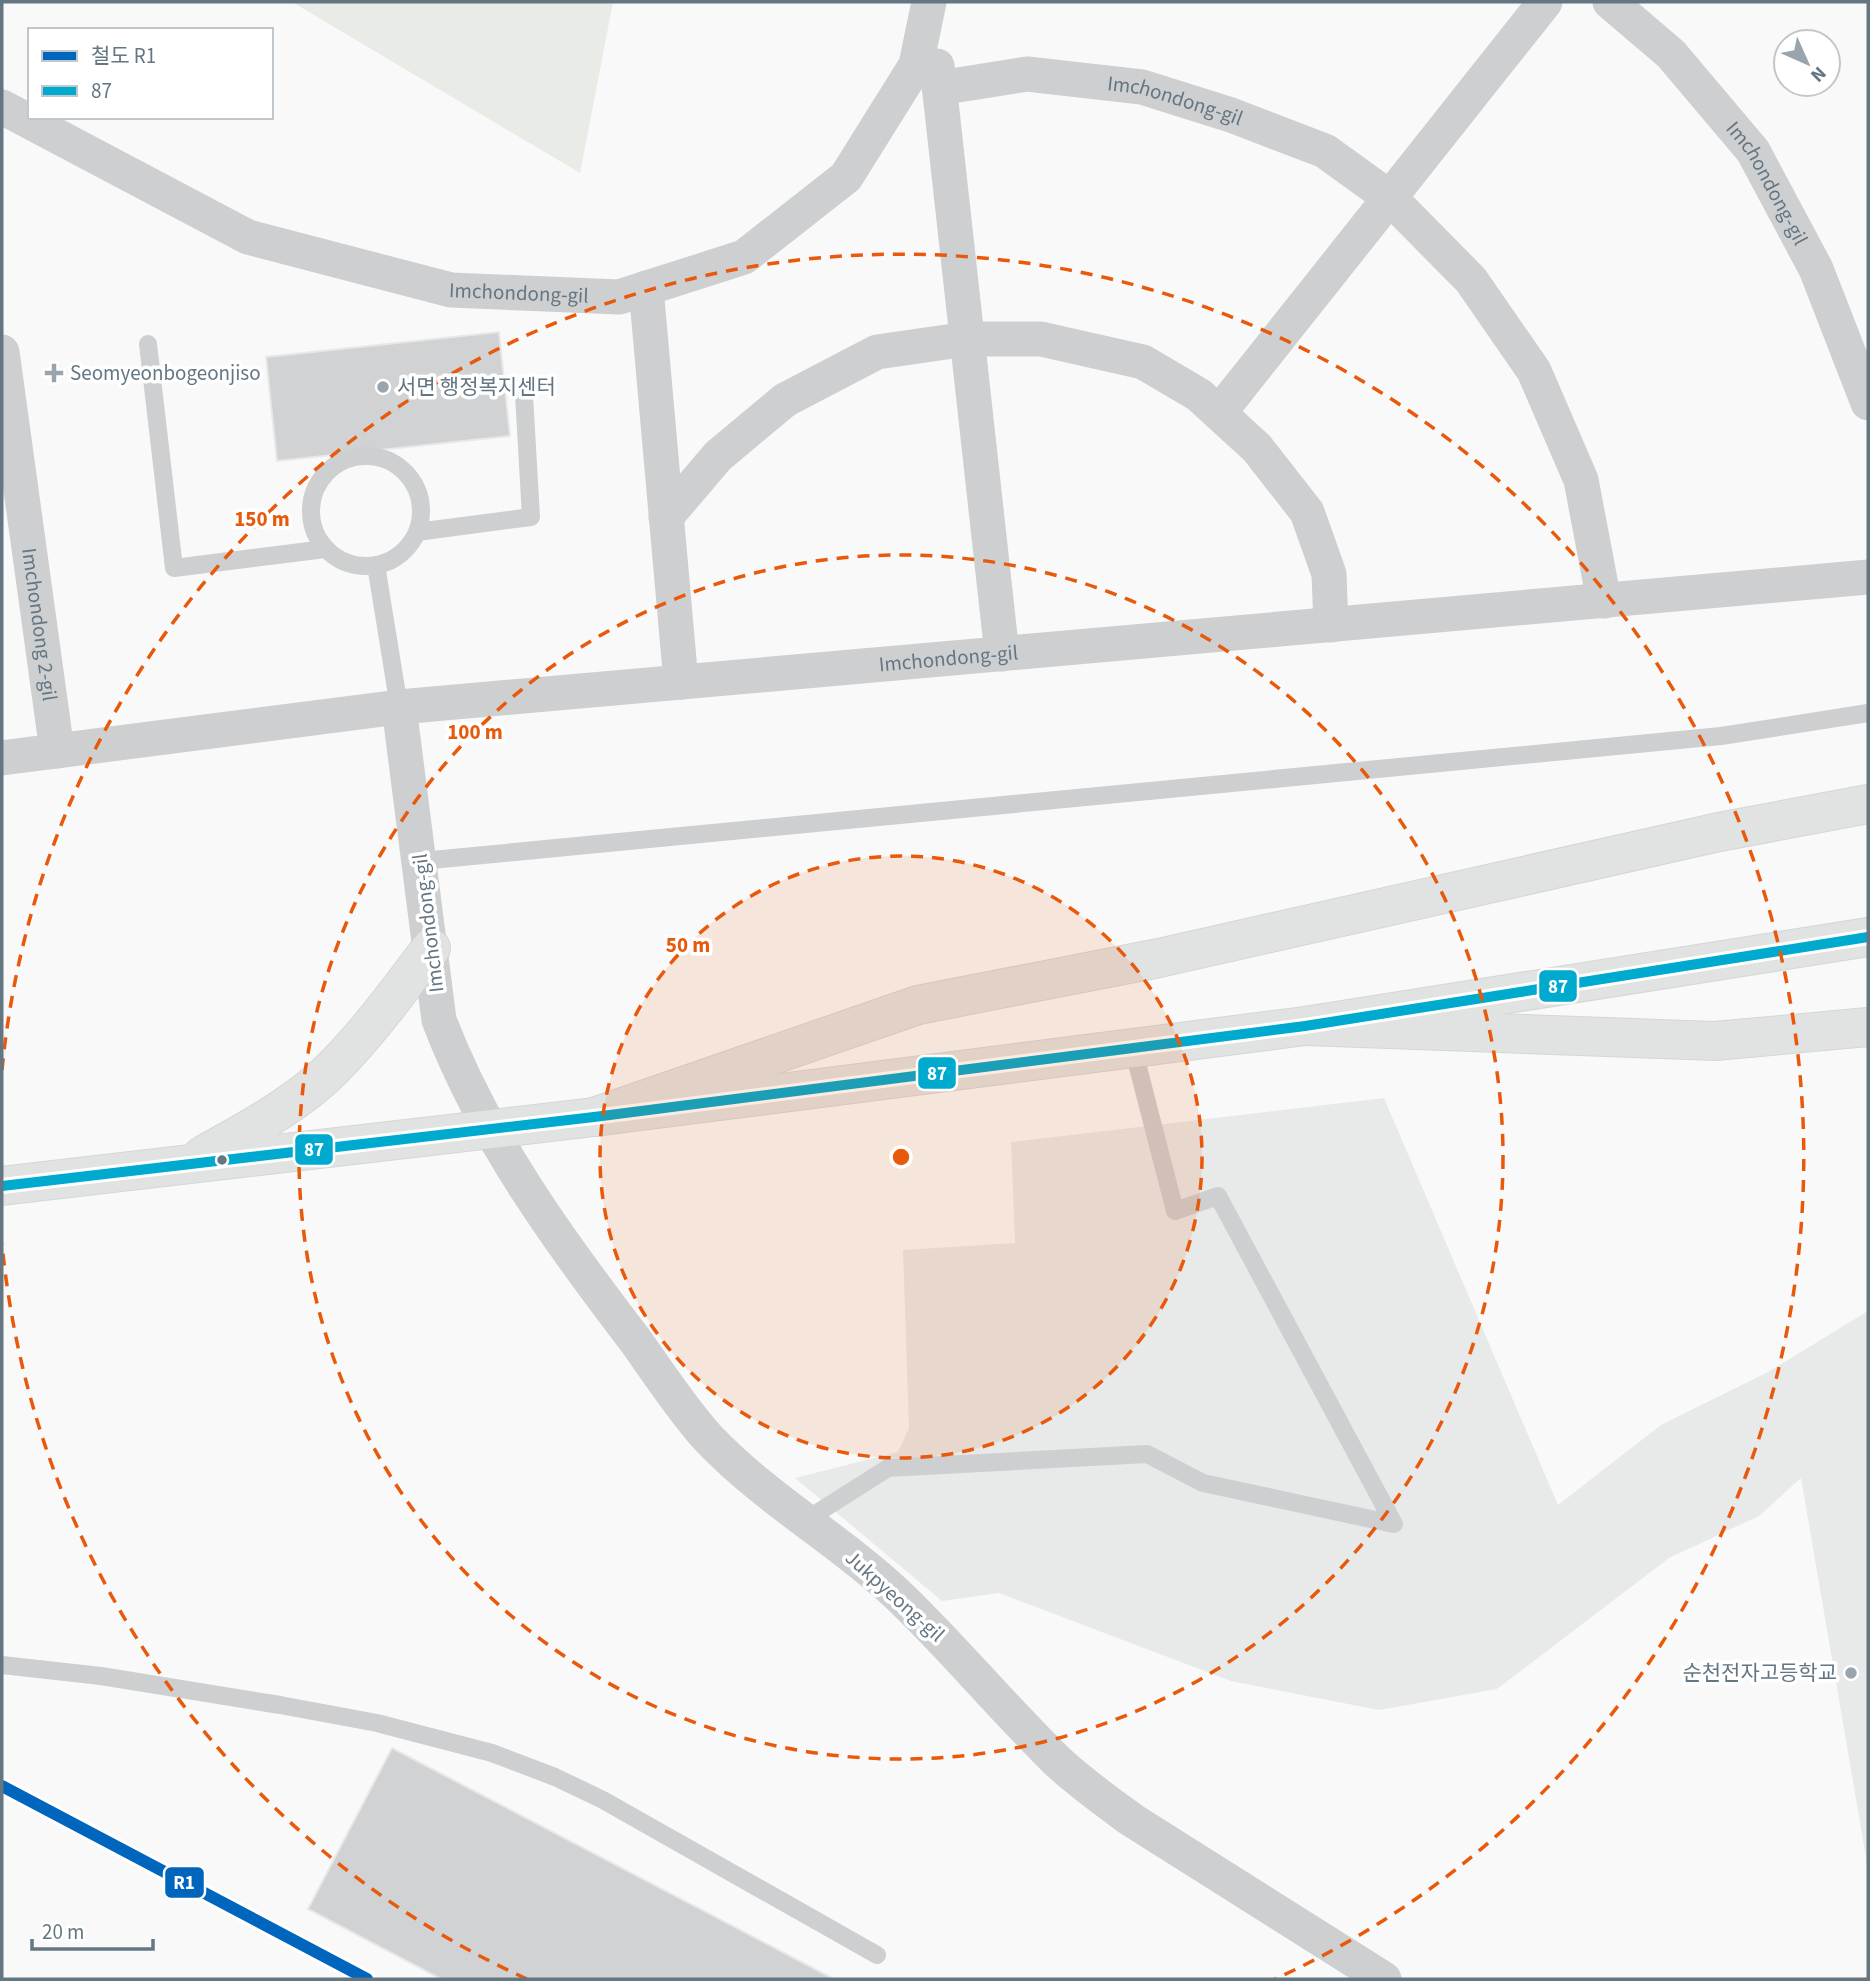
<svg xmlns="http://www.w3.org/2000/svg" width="1870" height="1981" font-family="'Source Sans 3','Noto Sans KR',sans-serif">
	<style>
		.built { fill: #e8e9e9 }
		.green { fill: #e8ebe6 }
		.building { fill: #d0d2d3; stroke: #e8e8e8; stroke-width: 2 }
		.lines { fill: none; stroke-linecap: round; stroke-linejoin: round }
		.primary-casing { stroke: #d5d6d7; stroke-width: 40 }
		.highway-casing { stroke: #d5d6d6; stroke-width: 40 }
		.lane { stroke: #cecfd0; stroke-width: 18 }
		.street { stroke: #cecfd0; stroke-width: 35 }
		.primary { stroke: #e1e2e2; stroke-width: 38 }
		.highway { stroke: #e1e2e2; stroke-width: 38 }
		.rail-casing { stroke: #c3c5c6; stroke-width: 8 }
		.rail { stroke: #fff; stroke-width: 5; stroke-dasharray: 16; stroke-linecap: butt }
		.bus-1-casing { stroke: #fff; stroke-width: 16 }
		.bus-1 { stroke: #00a9ce; stroke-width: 10 }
		.rail-1-casing { stroke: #fff; stroke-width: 18 }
		.rail-1 { stroke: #0065bd; stroke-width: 12 }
		.ring { fill: none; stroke: #e8590c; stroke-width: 3.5; stroke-dasharray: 12 9 }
		.poi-dot { fill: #99a4ac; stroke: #fff; stroke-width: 2.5 }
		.bus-dot { fill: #657683; stroke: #fff; stroke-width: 2.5 }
		.labels { text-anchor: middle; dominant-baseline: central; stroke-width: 7; stroke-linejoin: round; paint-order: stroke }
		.street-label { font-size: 21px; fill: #657683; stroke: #fff }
		.poi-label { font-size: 21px; fill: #657683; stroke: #fff; text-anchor: start }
		.centre { fill: #e8590c; stroke: #fff; stroke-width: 3.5 }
		.ring-label { font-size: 21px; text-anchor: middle; font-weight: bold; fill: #e8590c; stroke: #fff; stroke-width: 7; stroke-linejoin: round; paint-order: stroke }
		.line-badge { stroke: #fff; stroke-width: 2.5 }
		.badge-label { font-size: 19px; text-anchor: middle; font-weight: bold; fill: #fff }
	</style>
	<rect width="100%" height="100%" fill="#f9f9f9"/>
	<path class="built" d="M1384,1098L1558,1505L1661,1425L1768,1372L1868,1311V1869L1801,1478L1759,1516L1669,1558L1497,1689L1379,1710L1231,1681L999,1593L942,1601L795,1478L898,1452L909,1428L903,1250L1015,1243L1011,1142Z"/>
	<path class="green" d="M292,2H613L580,173Z"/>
	<path class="building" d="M499,332L510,436L277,461L266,357Z
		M392,1748L834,1979H441L308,1909Z"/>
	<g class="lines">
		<g class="primary-casing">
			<path id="primary" d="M202,1156C247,1130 295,1106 332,1069C369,1032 400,989 431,948
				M2,1186L594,1117L1305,1026L1868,937"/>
		</g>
		<g class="highway-casing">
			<path id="highway" d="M1305,1026L1715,1041L1868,1027
				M594,1117L918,1005L1159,958L1719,832L1868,804"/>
		</g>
		<path class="lane" d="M148,344L174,568L325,549
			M311 511a55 55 0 1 1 110 0a55 55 0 1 1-110 0Z
			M417,532L531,517L524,395
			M376,565L399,707
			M421,861L1721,736L1868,713
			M806,1520L888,1468L1147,1454L1203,1483L1394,1524L1218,1196L1175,1211L1133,1048
			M2,1665L101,1676L280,1705L377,1723L492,1753L555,1777L603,1800L877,1955"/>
		<g class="street">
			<path id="s1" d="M1610,2L1671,54L1753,151L1816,269L1868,403"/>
			<path d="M937,66L1002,654"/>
			<path id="s2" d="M939,88L1027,74L1142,87L1231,115L1325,151L1390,198L1471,280L1534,371L1581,480L1604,601"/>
			<path id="s3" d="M2,107L248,237L451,290L619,297L744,257L846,177L916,65L929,2"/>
			<path d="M646,288L681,682"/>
			<path id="s4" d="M2,352L57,751"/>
			<path d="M1219,413L1545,2"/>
			<path d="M666,517L718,456L785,400L877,352L967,339H1041L1143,362L1199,395L1257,448L1307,512L1329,574L1331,625"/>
			<path d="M2,758L399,707"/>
			<path id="s5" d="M1384,1979L1132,1820C1106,1801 1079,1782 1056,1760C1002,1707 954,1649 900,1597C840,1540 766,1499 709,1439C683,1411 658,1372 635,1340C559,1241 484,1138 439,1020L399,707L1868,577"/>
		</g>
		<use href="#primary" class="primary"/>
		<use href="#highway" class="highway"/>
		<g class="rail-casing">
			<path id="rail" d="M2,1786L367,1979"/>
		</g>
		<use href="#rail" class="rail"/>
		<g class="bus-1-casing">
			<path id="bus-1" d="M2,1186L594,1117L1305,1026L1868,937"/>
		</g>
		<use href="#bus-1" class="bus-1"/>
		<g class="rail-1-casing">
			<path id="rail-1" d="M2,1786L367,1979"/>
		</g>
		<use href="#rail-1" class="rail-1"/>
	</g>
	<circle cx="901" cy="1157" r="301" fill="#e8590c" fill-opacity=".12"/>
	<g class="ring">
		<circle cx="901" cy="1157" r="301"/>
		<circle cx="901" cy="1157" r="602"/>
		<path d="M527 1979A903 903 0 0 1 2 1244M2 1070A903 903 0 1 1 1275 1979"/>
	</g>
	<g class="poi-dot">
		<path d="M50.5 362.5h7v7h7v7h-7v7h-7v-7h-7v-7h7z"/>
		<circle cx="383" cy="387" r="7"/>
		<circle cx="1851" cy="1673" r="7"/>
	</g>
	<circle class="bus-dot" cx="222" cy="1160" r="6"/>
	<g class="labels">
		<g class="street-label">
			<text stroke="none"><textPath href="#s2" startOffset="240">Imchondong-gil</textPath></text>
			<text stroke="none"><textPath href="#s1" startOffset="242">Imchondong-gil</textPath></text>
			<text stroke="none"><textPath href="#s3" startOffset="556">Imchondong-gil</textPath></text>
			<text stroke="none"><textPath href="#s4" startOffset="275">Imchondong 2-gil</textPath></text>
			<text stroke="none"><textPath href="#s5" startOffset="2236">Imchondong-gil</textPath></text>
			<text transform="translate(428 923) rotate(-97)">Imchondong-gil</text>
			<text transform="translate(895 1596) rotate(42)">Jukpyeong-gil</text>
		</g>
		<g class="poi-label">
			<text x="70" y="373">Seomyeonbogeonjiso</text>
			<text x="397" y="387">서면 행정복지센터</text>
			<text x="1837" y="1673" text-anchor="end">순천전자고등학교</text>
		</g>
	</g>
	<circle cx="901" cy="1157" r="10" class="centre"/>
	<g class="ring-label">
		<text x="262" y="526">150 m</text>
		<text x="475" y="739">100 m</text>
		<text x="688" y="952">50 m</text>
	</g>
	<g class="line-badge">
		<rect x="1538" y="969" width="40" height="34" rx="7" fill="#00a9ce"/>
		<rect x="917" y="1056" width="40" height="34" rx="7" fill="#00a9ce"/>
		<rect x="294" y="1133" width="40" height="33" rx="7" fill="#00a9ce"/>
		<rect x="164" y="1866" width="41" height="33" rx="7" fill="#0065bd"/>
	</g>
	<g class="badge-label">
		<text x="1558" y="993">87</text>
		<text x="937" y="1080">87</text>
		<text x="314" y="1156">87</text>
		<text x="184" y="1889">R1</text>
	</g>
	<rect width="1870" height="1981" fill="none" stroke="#657683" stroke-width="7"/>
	<rect x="28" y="28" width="245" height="91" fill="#ffffff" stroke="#c1c8cd" stroke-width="2"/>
	<rect x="42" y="51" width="35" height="10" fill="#0065bd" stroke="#c1c8cd" stroke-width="2"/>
	<text x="91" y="63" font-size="21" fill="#657683">철도 R1</text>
	<rect x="42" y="86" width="35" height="10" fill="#00a9ce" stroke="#c1c8cd" stroke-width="2"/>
	<text x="91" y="98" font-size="21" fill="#657683">87</text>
	<g transform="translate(1807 63) rotate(135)"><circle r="33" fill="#ffffff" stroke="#c1c8cd" stroke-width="2"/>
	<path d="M0-5L12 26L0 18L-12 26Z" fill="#99a4ac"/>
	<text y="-10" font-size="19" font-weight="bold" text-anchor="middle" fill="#657683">N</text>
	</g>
	<path d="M32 1939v10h121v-10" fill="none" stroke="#657683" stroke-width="3.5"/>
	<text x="42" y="1939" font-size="21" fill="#657683" stroke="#ffffff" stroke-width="5" paint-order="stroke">20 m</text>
</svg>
